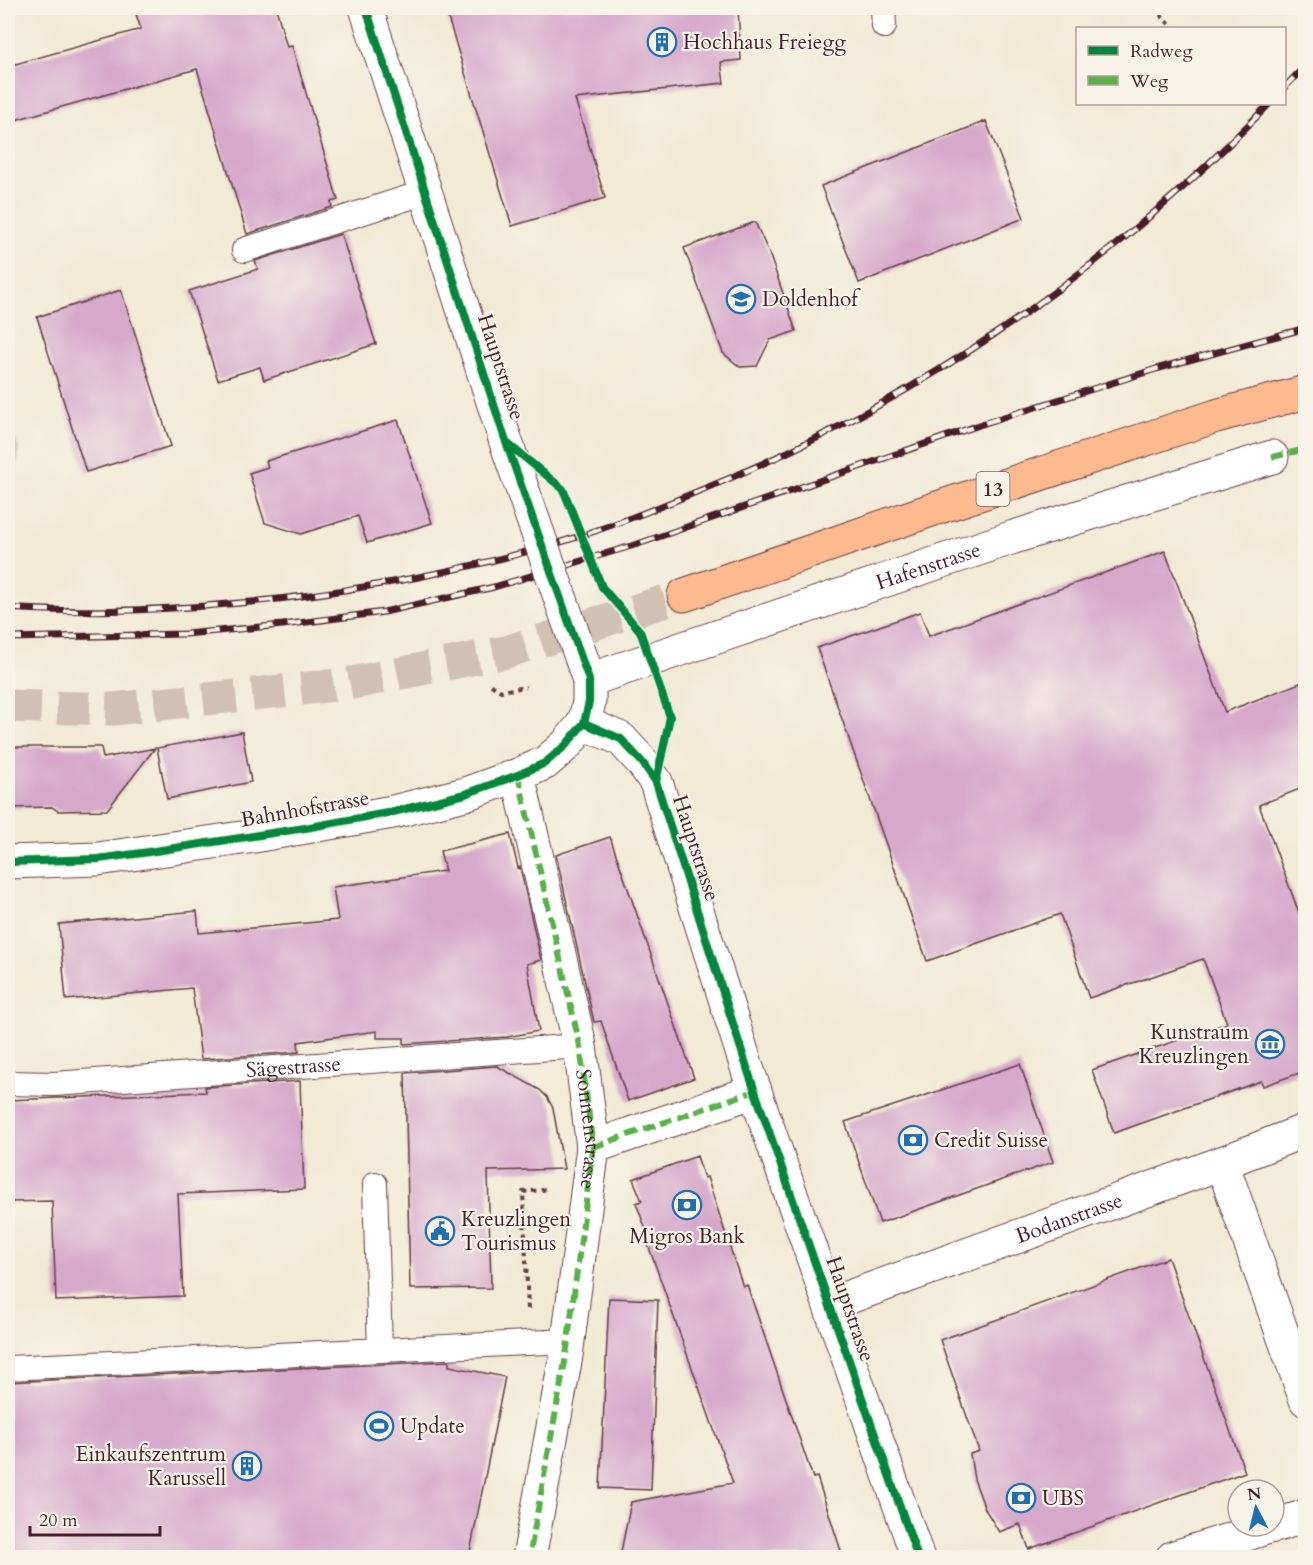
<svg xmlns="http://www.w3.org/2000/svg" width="1313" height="1565" font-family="Cardo,serif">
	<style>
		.green { fill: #8be1a3; stroke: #6a8067; stroke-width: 1.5 }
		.building { fill: #d6a8ca }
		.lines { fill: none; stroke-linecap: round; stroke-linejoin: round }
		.primary-tunnel { stroke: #d0c1b2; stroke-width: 33; stroke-dasharray: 33 16; stroke-linecap: butt }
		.service-casing { stroke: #633d44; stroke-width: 26 }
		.minor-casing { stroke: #633d44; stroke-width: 35 }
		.primary-casing { stroke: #633d44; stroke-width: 35 }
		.path { stroke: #633d44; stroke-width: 4; stroke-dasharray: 4.5 4.5; stroke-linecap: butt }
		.service { stroke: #fff; stroke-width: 24 }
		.minor { stroke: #fff; stroke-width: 33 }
		.primary { stroke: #fcba8e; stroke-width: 33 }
		.rail-casing { stroke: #4a1f2b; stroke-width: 7 }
		.rail { stroke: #f7f3e8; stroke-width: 4.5; stroke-dasharray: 14; stroke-linecap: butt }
		.minor-bridge-casing { stroke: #633d44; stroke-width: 35; stroke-linecap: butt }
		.minor-bridge { stroke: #fff; stroke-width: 33 }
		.quiet { stroke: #57b146; stroke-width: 6; stroke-dasharray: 12 6; stroke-linecap: butt }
		.cycleway-casing { stroke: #f7f3e8; stroke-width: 11 }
		.cycleway { stroke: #00873e; stroke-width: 8 }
		.labels { text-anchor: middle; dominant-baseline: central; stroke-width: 4.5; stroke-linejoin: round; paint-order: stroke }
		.shield { fill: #f7f3e8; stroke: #7e5f64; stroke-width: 1.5 }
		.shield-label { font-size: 20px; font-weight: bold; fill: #4a1f2b }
		.poi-label { font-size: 21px; fill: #4a1f2b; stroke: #f7f3e8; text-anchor: start }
		.street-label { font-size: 21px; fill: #4a1f2b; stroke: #f7f3e8 }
	</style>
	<rect width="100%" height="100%" fill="#f7f3e8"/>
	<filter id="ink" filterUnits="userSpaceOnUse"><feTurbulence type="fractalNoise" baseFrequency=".0167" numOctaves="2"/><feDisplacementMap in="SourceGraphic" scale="12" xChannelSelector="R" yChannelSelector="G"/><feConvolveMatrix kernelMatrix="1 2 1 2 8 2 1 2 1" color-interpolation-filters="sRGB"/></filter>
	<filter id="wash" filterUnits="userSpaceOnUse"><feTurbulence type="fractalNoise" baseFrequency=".008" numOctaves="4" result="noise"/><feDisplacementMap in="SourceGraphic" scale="24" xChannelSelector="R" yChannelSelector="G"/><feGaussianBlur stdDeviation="1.35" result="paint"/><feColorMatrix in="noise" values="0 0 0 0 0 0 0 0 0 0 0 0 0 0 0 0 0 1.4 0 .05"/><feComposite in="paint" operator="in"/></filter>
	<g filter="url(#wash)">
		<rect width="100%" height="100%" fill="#f1ead4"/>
		<path class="green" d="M8,422L18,450L8,516Z"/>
		<g id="blocks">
			<path class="building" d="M134,8H276L287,47L292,46L338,200L331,202L332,207L247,234L197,69L8,122V66L141,29Z
				M445,8H738L741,60L721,62L724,83L575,99L605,198L512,226Z
				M986,121L1024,218L859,283L821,186Z
				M755,222L769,253L796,331L770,340L757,366L740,367L723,353L684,248Z
				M341,234L376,344L264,380L260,367L218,380L189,291L258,269L255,261Z
				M121,290L171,446L86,472L37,317Z
				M398,420L432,523L367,543L358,516L301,534L265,523L249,473L268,467L266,461Z
				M1165,551L1225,712L1305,681V787L1259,805L1305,929V1071L1263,1086L1261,1081L1114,1133L1092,1070L1227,1023L1203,959L1089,998L1060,914L927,961L817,648L920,612L929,636Z
				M242,732L251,782L167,799L157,748Z
				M8,747H101L103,758L155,748L107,810L58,811L52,807L8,808Z
				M510,834L518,868L520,867L541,960L527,964L539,1031L507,1037L404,1044V1038H377V1031L298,1042L299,1052L201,1059L192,988L66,1000L59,924L197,911L199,933L338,920L333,887L445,871L440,851Z
				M610,837L694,1078L628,1101L601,1021L594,1022L556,855Z
				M1020,1064L1053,1162L880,1223L845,1122Z
				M497,1066L540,1090L547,1097L553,1108L564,1169L488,1171L491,1288L410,1289L405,1073Z
				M300,1081L304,1189L178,1194L183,1296L56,1301L52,1201L8,1202V1100L206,1092L205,1087Z
				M697,1156L704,1178L707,1177L743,1287L747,1285L813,1478L817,1477L843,1557H620L631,1502L733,1483L646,1239L649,1238L636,1203L642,1201L633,1179Z
				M1168,1258L1245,1472L1029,1549L1020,1524L999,1532L985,1509L974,1479L970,1454L979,1451L940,1340Z
				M609,1298L658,1300L651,1490L600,1488Z
				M449,1361V1366L505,1377L469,1557H8V1382Z"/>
		</g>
	</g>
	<g filter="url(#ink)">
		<use href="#blocks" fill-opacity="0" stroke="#633d44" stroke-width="1.5"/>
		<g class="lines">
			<path class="primary-tunnel" d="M8,706L113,709L347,684L506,652L684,595"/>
			<g class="service-casing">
				<g id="service">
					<path d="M883,8L884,26"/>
					<path d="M244,250L426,192"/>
					<path id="s1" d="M8,1083L54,1084L580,1046"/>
					<path d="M375,1184L380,1350"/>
					<path d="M8,1368L568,1341"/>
				</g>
			</g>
			<g class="minor-casing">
				<g id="minor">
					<path d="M366,8L506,442"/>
					<path id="s2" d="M589,680L1014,537L1272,457"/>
					<path d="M584,723L621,739L642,762L656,782L750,1077L918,1558"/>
					<path d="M518,775L580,1046L593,1147L566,1356L529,1558"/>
					<path d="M8,862L98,859L248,837L393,812L465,794L518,775L545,763L566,745L584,723L589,702V680L561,600"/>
					<path d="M593,1147L755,1091"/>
					<path d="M1222,1163L1306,1400"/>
					<path id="s3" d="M830,1304L1222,1163L1306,1130"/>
					<path d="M1274,1526L1306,1516"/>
					<path d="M1172,1558L1272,1526"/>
				</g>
			</g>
			<g class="primary-casing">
				<path id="primary" d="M684,595L943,506L1216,416L1306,392"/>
			</g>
			<path class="path" d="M1154,8L1173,28
				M491,685L501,691L526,687
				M528,1309L523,1192L549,1189"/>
			<use href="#service" class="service"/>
			<use href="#minor" class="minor"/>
			<use href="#primary" class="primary"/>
			<g class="rail-casing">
				<path id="rail" d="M1284,88L1306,65
					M8,608C85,614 163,610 240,603C345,593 449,574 551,545C596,532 640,515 684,497C906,410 1104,275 1269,104
					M8,638L185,634L283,625L384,612L494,587L638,544L985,423L1156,369L1306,328"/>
			</g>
			<use href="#rail" class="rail"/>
			<g class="minor-bridge-casing">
				<path id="minor-bridge" d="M506,442L561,600"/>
			</g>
			<use href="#minor-bridge" class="minor-bridge"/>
			<g class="quiet">
				<path d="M1272,457L1306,449"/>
				<path id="s4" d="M518,775L580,1046L593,1147L566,1356L529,1558"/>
				<path d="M593,1147L755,1091"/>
			</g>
			<g class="cycleway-casing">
				<path id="cycleway" d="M507,443L563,489L602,587L640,631L670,717L656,782
					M584,723L621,739L642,762L656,782L750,1077L918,1558
					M8,862L98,859L142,853L305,828L393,812L465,794L518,775L545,763L566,745L584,723L589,702V680L506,442L366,8"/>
			</g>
			<use href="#cycleway" class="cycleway"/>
		</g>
	</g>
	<defs>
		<g id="building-ring" transform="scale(1.5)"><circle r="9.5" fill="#f7f3e8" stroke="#1f6fb2" stroke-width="1.5"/><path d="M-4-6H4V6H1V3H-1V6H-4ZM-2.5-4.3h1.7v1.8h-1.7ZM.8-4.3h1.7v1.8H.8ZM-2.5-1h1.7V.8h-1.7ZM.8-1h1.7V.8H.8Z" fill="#1f6fb2"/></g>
		<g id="school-ring" transform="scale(1.5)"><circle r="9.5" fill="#f7f3e8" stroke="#1f6fb2" stroke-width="1.5"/><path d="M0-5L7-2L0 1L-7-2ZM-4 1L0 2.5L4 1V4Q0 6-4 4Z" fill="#1f6fb2"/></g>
		<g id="museum-ring" transform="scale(1.5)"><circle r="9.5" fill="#f7f3e8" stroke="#1f6fb2" stroke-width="1.5"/><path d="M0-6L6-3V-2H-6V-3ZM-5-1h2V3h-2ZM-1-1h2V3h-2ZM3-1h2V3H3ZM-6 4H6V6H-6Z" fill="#1f6fb2"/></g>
		<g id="bank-ring" transform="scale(1.5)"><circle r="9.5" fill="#f7f3e8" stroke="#1f6fb2" stroke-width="1.5"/><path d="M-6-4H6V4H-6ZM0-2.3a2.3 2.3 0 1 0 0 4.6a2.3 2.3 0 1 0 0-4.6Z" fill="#1f6fb2"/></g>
		<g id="civic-ring" transform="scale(1.5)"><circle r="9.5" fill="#f7f3e8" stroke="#1f6fb2" stroke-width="1.5"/><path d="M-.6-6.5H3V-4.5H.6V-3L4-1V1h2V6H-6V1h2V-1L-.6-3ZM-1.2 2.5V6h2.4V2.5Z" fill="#1f6fb2"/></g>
		<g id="stadium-ring" transform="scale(1.5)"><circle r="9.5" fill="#f7f3e8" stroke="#1f6fb2" stroke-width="1.5"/><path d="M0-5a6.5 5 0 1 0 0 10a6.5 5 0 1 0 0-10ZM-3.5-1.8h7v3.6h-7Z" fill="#1f6fb2"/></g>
	</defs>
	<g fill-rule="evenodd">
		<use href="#building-ring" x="662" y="42"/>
		<use href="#school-ring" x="741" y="299"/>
		<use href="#museum-ring" x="1270" y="1044"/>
		<use href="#bank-ring" x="913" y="1140"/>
		<use href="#bank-ring" x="687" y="1205"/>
		<use href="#civic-ring" x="440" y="1231"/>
		<use href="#stadium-ring" x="379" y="1426"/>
		<use href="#building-ring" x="247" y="1466"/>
		<use href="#bank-ring" x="1021" y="1498"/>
	</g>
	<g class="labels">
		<rect class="shield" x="976.5" y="472" width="33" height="34" rx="4.5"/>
		<g class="shield-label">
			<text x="993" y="489">13</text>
		</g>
		<g class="poi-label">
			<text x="683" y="42">Hochhaus Freiegg</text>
			<text x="762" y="299">Doldenhof</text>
			<text x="1249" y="1032" text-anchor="end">Kunstraum<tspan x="1249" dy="24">Kreuzlingen</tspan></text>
			<text x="934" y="1140">Credit Suisse</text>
			<text x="461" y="1219">Kreuzlingen<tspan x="461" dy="24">Tourismus</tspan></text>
			<text x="687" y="1236" text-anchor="middle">Migros Bank</text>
			<text x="400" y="1426">Update</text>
			<text x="226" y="1454" text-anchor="end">Einkaufszentrum<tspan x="226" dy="24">Karussell</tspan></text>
			<text x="1042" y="1498">UBS</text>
		</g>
		<g class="street-label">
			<text transform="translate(501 367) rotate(72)">Hauptstrasse</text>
			<text stroke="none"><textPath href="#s2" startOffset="358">Hafenstrasse</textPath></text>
			<text transform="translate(305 809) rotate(-10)">Bahnhofstrasse</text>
			<text transform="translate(696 848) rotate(72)">Hauptstrasse</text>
			<text stroke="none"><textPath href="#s1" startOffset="286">Sägestrasse</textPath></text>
			<text stroke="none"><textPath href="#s4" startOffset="362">Sonnenstrasse</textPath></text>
			<text stroke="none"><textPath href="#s3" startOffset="254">Bodanstrasse</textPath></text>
			<text transform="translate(850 1309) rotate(71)">Hauptstrasse</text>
		</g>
	</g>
	<rect width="1313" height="1565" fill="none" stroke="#f7f3e8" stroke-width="30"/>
	<rect x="1076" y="27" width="210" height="78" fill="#f7f3e8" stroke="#b29e9c" stroke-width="1.5"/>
	<rect x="1088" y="46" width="30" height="9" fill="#00873e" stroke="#b29e9c" stroke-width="1.5"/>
	<text x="1130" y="57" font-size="18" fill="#4a1f2b">Radweg</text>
	<rect x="1088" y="76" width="30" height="9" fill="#57b146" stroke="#b29e9c" stroke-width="1.5"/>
	<text x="1130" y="87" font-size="18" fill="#4a1f2b">Weg</text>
	<g transform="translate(1256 1508) rotate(353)"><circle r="28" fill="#f7f3e8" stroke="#b29e9c" stroke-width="1.5"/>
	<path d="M0-4.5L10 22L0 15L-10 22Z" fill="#1f6fb2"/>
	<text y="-9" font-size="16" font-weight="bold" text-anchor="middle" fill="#4a1f2b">N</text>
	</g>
	<path d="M30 1526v9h130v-9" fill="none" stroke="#4a1f2b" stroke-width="3"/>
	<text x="39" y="1526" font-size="18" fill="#4a1f2b" stroke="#f7f3e8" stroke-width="4.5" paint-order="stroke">20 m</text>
</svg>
